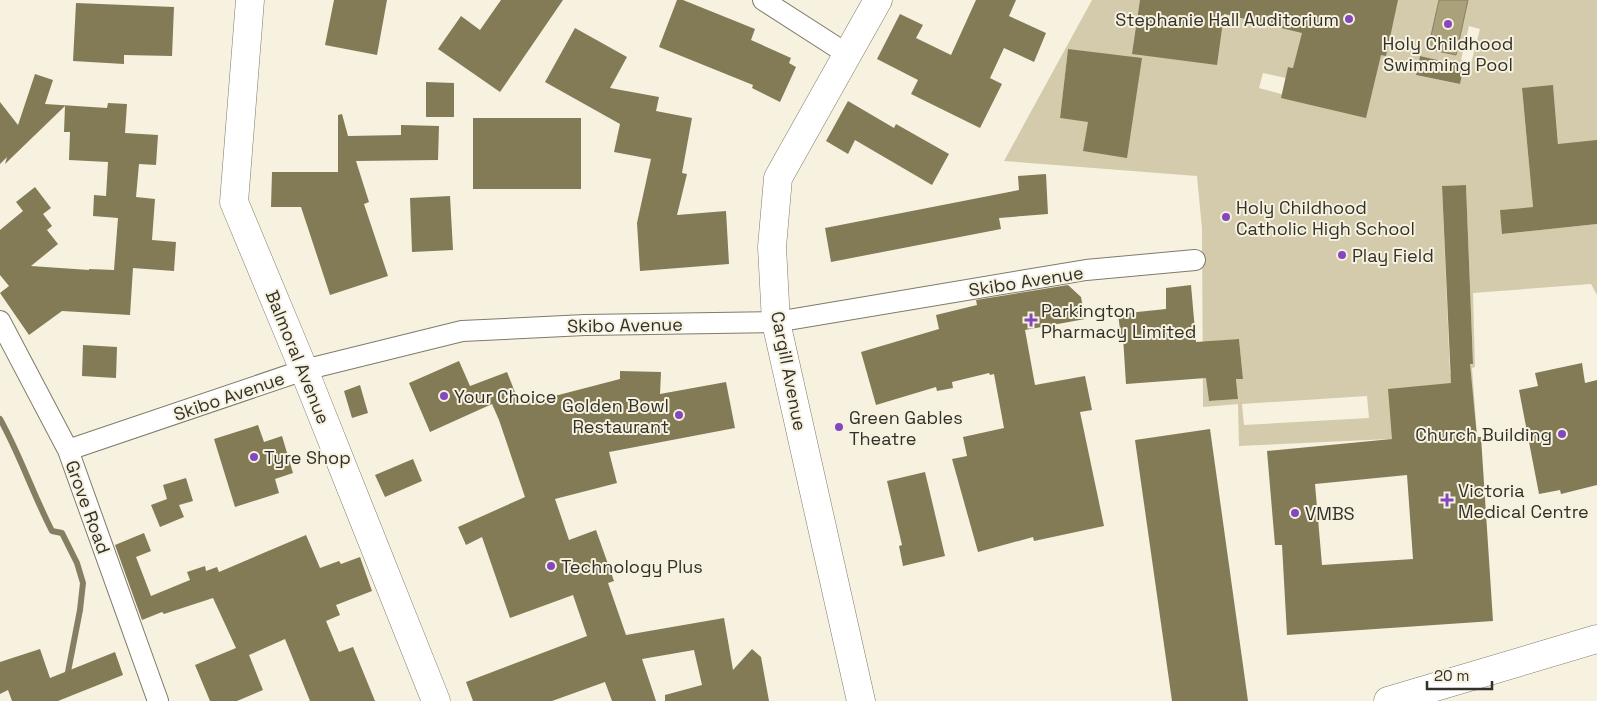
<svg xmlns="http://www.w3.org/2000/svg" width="1597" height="701" font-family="'Space Grotesk',sans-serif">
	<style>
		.green { fill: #d3cbac; fill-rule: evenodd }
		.water { fill: #aaa07a; stroke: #867e62 }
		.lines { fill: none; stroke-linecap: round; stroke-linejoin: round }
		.stream { stroke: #867e62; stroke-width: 6 }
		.building { fill: #837a56; fill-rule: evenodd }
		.minor-casing { stroke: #7f7a6a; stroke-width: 22 }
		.secondary-casing { stroke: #7f7a6a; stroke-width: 29 }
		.primary-casing { stroke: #7f7a6a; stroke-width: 29 }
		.minor { stroke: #fff; stroke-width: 20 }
		.secondary { stroke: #fff; stroke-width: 28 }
		.primary { stroke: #fff; stroke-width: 28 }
		.poi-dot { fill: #8447bd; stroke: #f6f2df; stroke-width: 2 }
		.labels { text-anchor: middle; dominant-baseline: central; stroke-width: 4; stroke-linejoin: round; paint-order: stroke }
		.poi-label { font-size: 18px; fill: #323029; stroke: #f6f2df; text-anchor: start }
		.street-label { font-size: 18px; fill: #323029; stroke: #f6f2df }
	</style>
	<rect width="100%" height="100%" fill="#f6f2df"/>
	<path class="green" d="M1092,0H1223L1220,14L1296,31L1303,0H1439L1428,49L1456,55L1468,0H1597V140L1564,206L1553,86L1522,88L1533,207L1500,210L1503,234L1597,224V295L1591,284L1473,293L1475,367L1472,368L1477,435L1239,446L1238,404L1203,407L1202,229L1197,176L1004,161ZM1469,26L1480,29L1471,63L1461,60ZM1068,50L1092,122L1060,118ZM1420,56L1464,66L1460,84L1416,75ZM1289,67L1373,87L1366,117L1259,88L1263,73L1286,78ZM1466,185L1473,364L1464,365L1465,373L1450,374L1442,186ZM1239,339L1243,379H1236L1238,399L1209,401L1207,383L1215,341ZM1367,396L1369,418L1244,425L1242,404Z"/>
	<path class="water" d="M1439,0H1468L1456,55L1428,49Z"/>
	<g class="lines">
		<path class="stream" d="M0,419C20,455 33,494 52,531L62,533L77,563L83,583L80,610L67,677"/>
	</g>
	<path class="building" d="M334,0H387L377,55L325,45Z
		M501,0H563L500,92L438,49L461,16L480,30Z
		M677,0H683L755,29L751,40L791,58L789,63L796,67L780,102L752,88L753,85L659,47Z
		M976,0H1016L1009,16L1046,33L1034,62L1004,48L990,78L1002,84L980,128L911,94L918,80L877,59L900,14L923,25L916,38L951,55Z
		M1140,0H1398L1386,56L1381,55L1366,118L1281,98L1288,67L1293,68L1302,33L1224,14L1217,65L1132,54Z
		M76,3L174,7L172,56L124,55V64L73,61Z
		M575,28L627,57L610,88L659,97L656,111L692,118L682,173L687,174L677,215L726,211L729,264L640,271L637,223L651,159L614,152L620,124L545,82Z
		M1068,49L1142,58L1127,158L1083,151L1088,122L1060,118Z
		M1420,56L1464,66L1460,84L1416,75Z
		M35,74L53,80L45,104L107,108L108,103L127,104L125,133L158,135L156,165L139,164L136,197L155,199L152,240L176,242L174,271L133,268L130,315L62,311L29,335L0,293L9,286L0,275V230L23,211L16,202L35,187L51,208L43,214L52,226L47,230L58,244L31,266L89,270V269L114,270L118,218L93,216L94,195L106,196L108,162L69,160L70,132H64L65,106L5,164L7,157L0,164V102L18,125Z
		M426,82L454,83V117H426Z
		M1553,85L1558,144L1597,140V224L1502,234L1500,210L1533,207L1522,88Z
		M848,101L894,128L896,124L949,154L932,185L855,140L848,154L826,141Z
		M342,114L348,136L401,135V125L439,126L438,160L356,161L369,202L364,204L388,276L330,295L301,207H271L272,172H338V115Z
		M473,118H581V189H473Z
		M1046,174L1048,214L999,218L1001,229L831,262L825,228L1019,190L1018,176Z
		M1466,185L1473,364H1470L1477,437H1481L1493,621L1287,635L1282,545H1275L1267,451L1392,439L1388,389L1451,383L1442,186ZM1407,475L1413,559L1322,565L1315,484Z
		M450,196L453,250L412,252L410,198Z
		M1068,285L1081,297L1085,319L1025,330L1035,385L1085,376L1092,410L1080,412L1104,526L1034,541L1033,537L978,552L952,459L967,456L963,437L1004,428L994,374L990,375L989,373L952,382L953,388L937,391L936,387L876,405L861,352L939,329L936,315L977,305L976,300Z
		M1191,285L1196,342L1239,339L1243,379H1236L1238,399L1209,401L1206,378L1126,384L1123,337H1121L1118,314L1166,309V288Z
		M83,345L117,347L116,378L82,376Z
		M459,361L470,386L507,372L520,405L620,379V371L661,372L660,394L726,382L735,428L609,452L617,483L555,499L569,540L596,530L614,581L608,583L626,635L724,618L733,670L752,649L761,657L769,701H665V695L702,685L694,650L642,659L656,701H612L605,682L552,701H473L466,682L587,636L573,595L510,618L482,537L466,545L458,527L525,497L499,420L492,404L430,432L409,383Z
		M1582,363L1585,383L1597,380V485L1561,494L1560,490L1539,494L1519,390L1538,386L1535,373Z
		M360,385L368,413L352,418L344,391Z
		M258,425L264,442L282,436L293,473L275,479L279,493L235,507L214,439Z
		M1210,429L1248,701H1172L1135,440Z
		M413,459L422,481L385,497L375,475Z
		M925,472L945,556L903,566L899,546L902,545L887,481Z
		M186,478L193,501L179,505L184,517L160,527L151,505L167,499L163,485Z
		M144,533L151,551L136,557L151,596L190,580L187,572L205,566L206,571L217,567L219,572L306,535L320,568L339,561L341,564L360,557L372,591L336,605L340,615L326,621L339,652L353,647L375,701H310L285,639L249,655L263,690L237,701H210L195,665L236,648L213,598L164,614L162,612L142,620L115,545Z
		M40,649L50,678L115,652L123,675L58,701H12L8,690L0,694V662Z"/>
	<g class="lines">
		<g class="minor-casing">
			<path id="minor" d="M763,0L847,54
				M0,321L68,450L158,701
				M68,450L304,370L462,331L585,325L776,322L1086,270L1195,260"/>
		</g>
		<g class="secondary-casing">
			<path id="secondary" d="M861,701L776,322L772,247L778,178L878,0"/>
		</g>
		<g class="primary-casing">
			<path id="primary" d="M250,0L234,202L304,370L436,701
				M1388,701L1597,639"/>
		</g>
		<use href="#minor" class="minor"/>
		<use href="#secondary" class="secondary"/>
		<use href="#primary" class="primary"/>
	</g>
	<g class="poi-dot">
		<circle cx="1349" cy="19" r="5"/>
		<circle cx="1448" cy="24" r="5"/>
		<circle cx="1226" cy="217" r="5"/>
		<circle cx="1342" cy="255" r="5"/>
		<path d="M1028.5 312.5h5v5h5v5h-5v5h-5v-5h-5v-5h5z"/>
		<circle cx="444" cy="396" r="5"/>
		<circle cx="679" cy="415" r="5"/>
		<circle cx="839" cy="427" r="5"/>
		<circle cx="1562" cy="434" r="5"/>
		<circle cx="254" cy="457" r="5"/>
		<path d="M1444.5 492.5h5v5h5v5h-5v5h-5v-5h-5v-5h5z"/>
		<circle cx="1295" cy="513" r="5"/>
		<circle cx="551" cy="566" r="5"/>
	</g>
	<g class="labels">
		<g class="poi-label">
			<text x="1339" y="19" text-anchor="end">Stephanie Hall Auditorium</text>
			<text x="1448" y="43" text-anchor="middle">Holy Childhood<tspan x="1448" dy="21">Swimming Pool</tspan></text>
			<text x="1236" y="207">Holy Childhood<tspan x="1236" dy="21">Catholic High School</tspan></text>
			<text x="1352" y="255">Play Field</text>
			<text x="1041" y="310">Parkington<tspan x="1041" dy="21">Pharmacy Limited</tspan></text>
			<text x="454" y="396">Your Choice</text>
			<text x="669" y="405" text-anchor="end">Golden Bowl<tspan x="669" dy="21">Restaurant</tspan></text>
			<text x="849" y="417">Green Gables<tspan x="849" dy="21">Theatre</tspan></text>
			<text x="1552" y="434" text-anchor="end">Church Building</text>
			<text x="264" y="457">Tyre Shop</text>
			<text x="1458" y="490">Victoria<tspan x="1458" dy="21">Medical Centre</tspan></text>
			<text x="1305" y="513">VMBS</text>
			<text x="561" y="566">Technology Plus</text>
		</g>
		<g class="street-label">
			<text transform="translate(1026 281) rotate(-9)">Skibo Avenue</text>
			<text transform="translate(625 325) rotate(-1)">Skibo Avenue</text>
			<text transform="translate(298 357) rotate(68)">Balmoral Avenue</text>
			<text transform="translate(789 371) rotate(79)">Cargill Avenue</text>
			<text transform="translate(229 396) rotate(-19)">Skibo Avenue</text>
			<text transform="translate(88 507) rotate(70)">Grove Road</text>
		</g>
	</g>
	<path d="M1427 681v8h65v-8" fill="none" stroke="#323029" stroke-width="2.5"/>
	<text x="1434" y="681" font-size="15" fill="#323029" stroke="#f6f2df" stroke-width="4" paint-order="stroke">20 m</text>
</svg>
